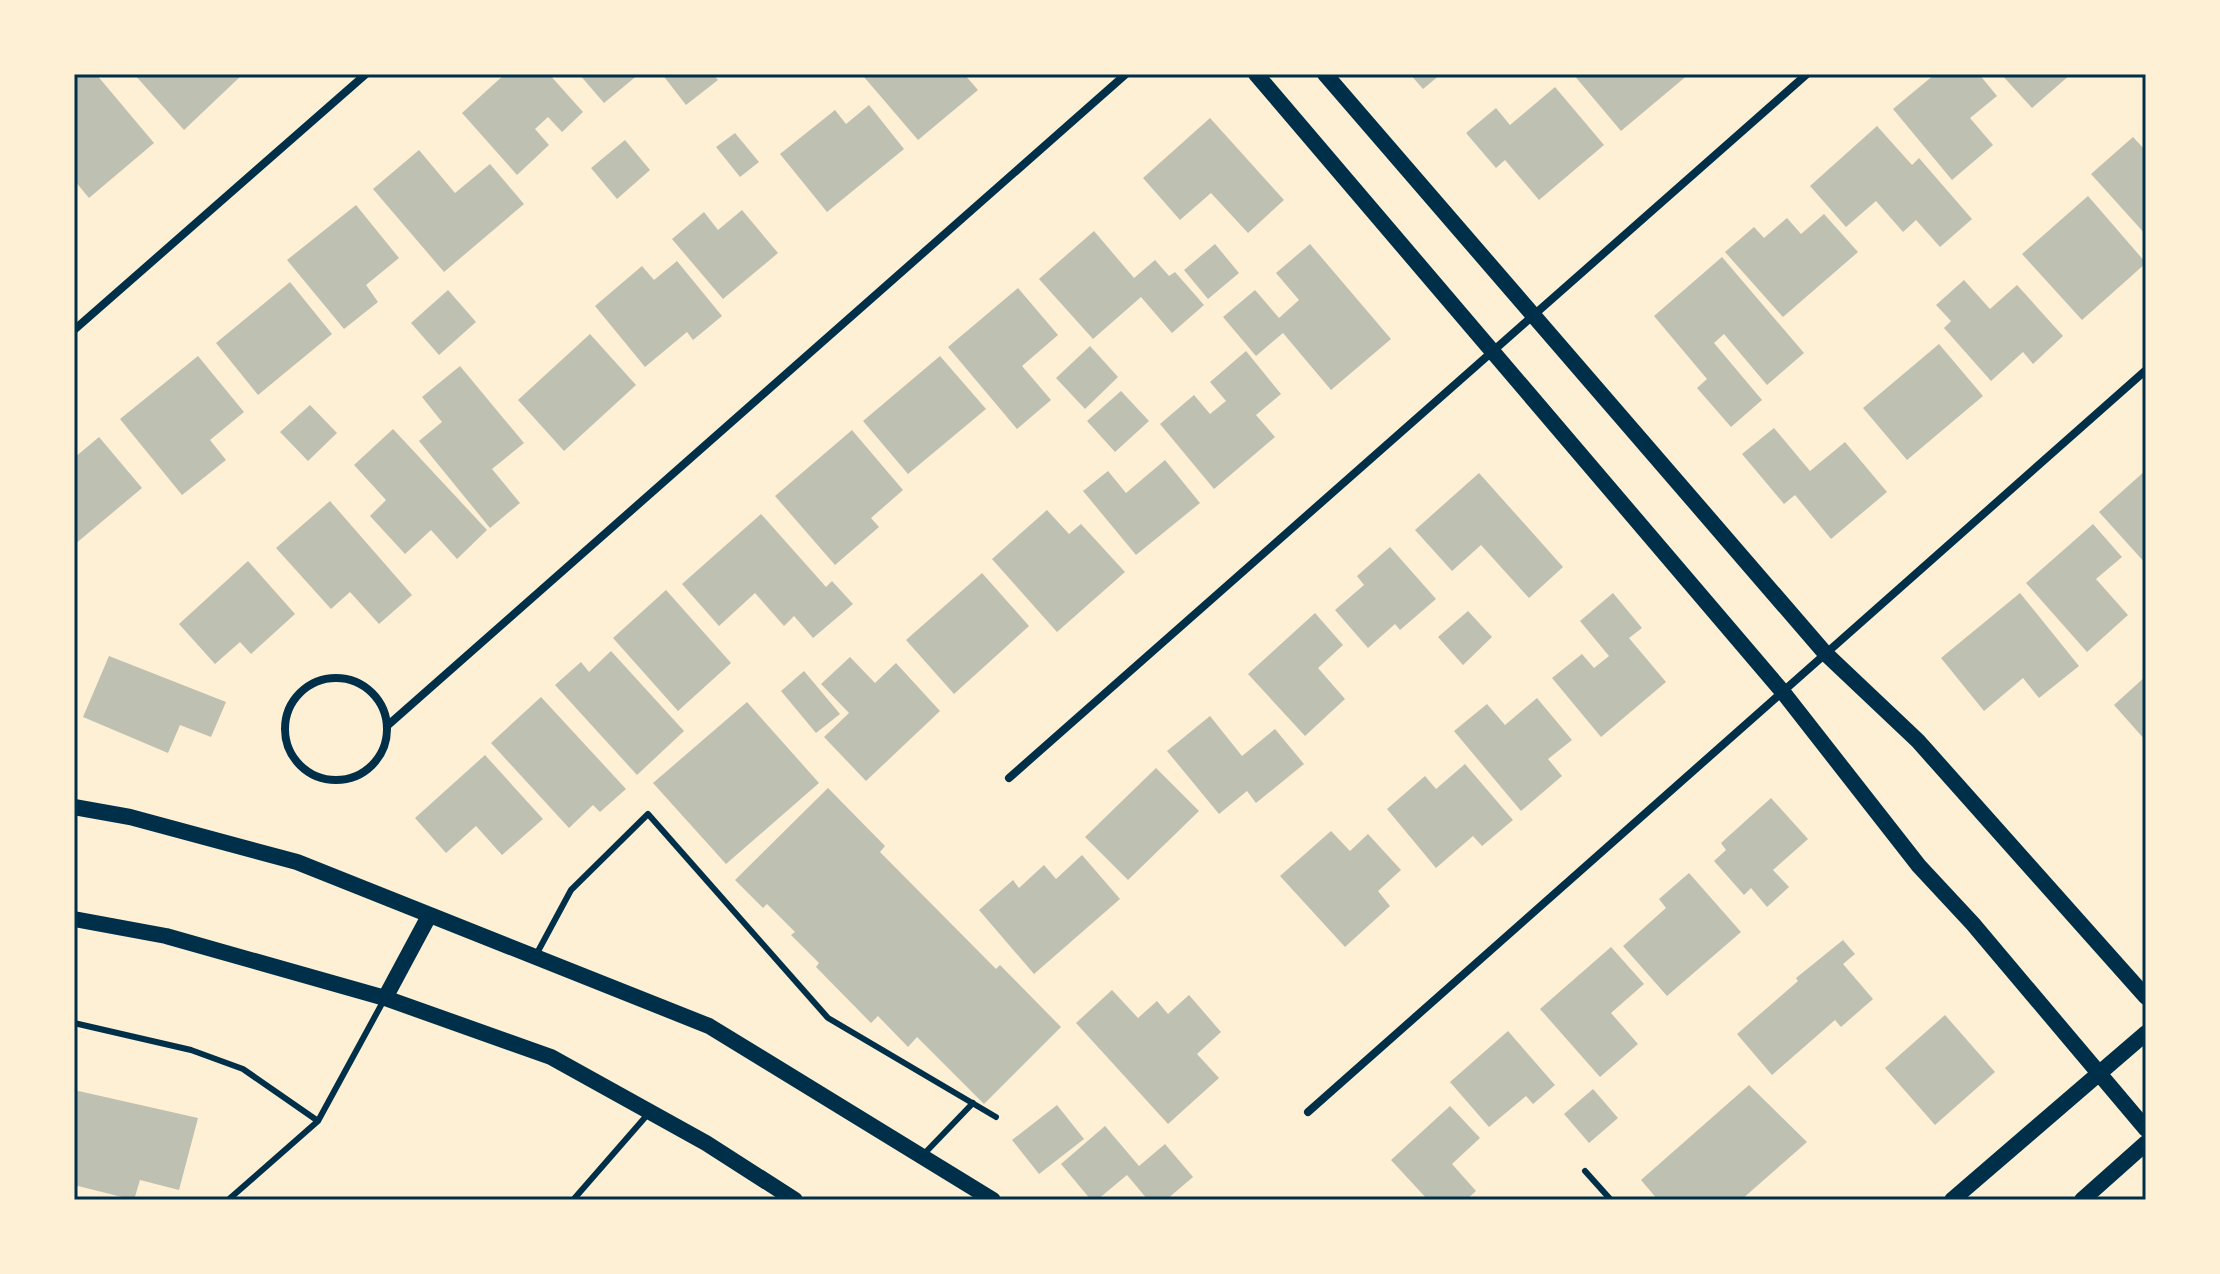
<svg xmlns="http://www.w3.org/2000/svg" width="2220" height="1274" font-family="'DejaVu Sans',sans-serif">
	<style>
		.building { fill: #bec0b2 }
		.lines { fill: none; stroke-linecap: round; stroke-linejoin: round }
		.service { stroke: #003049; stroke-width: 6 }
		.minor { stroke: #003049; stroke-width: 8 }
		.secondary { stroke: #003049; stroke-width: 16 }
		.neatline { fill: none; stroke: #003049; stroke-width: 3 }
	</style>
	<rect width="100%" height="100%" fill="#fdf0d5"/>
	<path class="building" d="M74,74H96L154,143L89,198L74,180Z
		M134,74H243L184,130Z
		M505,74H549L583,112L562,132L548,117L535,129L549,145L517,175L462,113Z
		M579,74H639L604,103Z
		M662,74H713L718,80L686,105Z
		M868,74H964L978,90L918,140L864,77Z
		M1410,74H1441L1423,89Z
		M1573,74H1689L1621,131Z
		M1935,74H1979L1997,96L1970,118L1993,145L1952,180L1893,109Z
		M2001,74H2071L2032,108Z
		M1555,87L1604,145L1539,200L1505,160L1496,168L1466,133L1496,108L1510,125Z
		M869,105L904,149L827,212L780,154L835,110L846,124Z
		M1210,118L1284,200L1248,233L1211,193L1180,220L1143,178Z
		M1877,126L1912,165L1919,158L1972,219L1940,247L1916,220L1903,232L1876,201L1846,227L1810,186Z
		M735,133L759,162L740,177L716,147Z
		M2133,137L2146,151V235L2091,174Z
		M625,140L650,170L617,199L591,168Z
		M419,150L455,193L490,164L524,204L444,272L373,189Z
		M2088,196L2146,263L2082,320L2022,254Z
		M356,205L399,258L366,285L378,302L344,329L287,260Z
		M742,210L778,253L723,299L672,239L704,212L718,230Z
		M1824,214L1858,252L1783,317L1725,252L1754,227L1764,238L1787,218L1801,234Z
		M1094,231L1134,278L1155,260L1169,276L1175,272L1204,305L1172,333L1141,297L1093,339L1039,279Z
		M1215,244L1239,273L1208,299L1184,270Z
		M1310,244L1391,339L1331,390L1283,333L1256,356L1223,317L1255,290L1279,318L1299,300L1276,273Z
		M1722,257L1804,353L1767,385L1724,334L1714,343L1762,400L1731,427L1697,388L1707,379L1654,316Z
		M677,261L722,316L693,340L687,332L645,367L595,306L642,266L654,280Z
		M1964,280L1990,309L2017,285L2063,336L2033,364L2023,352L1991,381L1944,328L1951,321L1936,305Z
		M290,282L332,334L258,395L216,343Z
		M1018,288L1058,335L1022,366L1051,400L1017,429L948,347Z
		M448,290L476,322L439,355L411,323Z
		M590,334L636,385L564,451L518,400Z
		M1939,344L1983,396L1907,460L1863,408Z
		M1090,346L1118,377L1085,409L1056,378Z
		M1246,351L1281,394L1256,415L1275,437L1214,489L1160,424L1194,395L1210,414L1226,401L1210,382Z
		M198,356L244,412L210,440L226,460L182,495L120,419Z
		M940,356L986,409L908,474L863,421Z
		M460,366L524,443L492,469L520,503L490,528L419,441L442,422L422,397Z
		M1121,391L1149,421L1115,452L1087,421Z
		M310,405L337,433L308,461L280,432Z
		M1774,428L1810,471L1845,442L1887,492L1831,539L1795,495L1784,504L1742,454Z
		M393,429L487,530L457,559L431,530L405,554L370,516L386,500L354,465Z
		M852,430L903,490L871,518L879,527L835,565L775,496Z
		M99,437L142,488L74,545V458Z
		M1165,460L1200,503L1136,555L1083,491L1108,471L1126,493Z
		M2146,470V564L2099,512Z
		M1479,473L1563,567L1529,598L1481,545L1452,571L1415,530Z
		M330,501L412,595L379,624L350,592L331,609L276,548Z
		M1047,510L1069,534L1081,524L1125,572L1057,632L992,559Z
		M761,514L826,587L832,581L853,604L813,638L794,616L784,626L755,593L719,626L682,584Z
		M2093,524L2122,557L2096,579L2128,615L2087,652L2026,583Z
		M1390,547L1436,599L1400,630L1395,624L1368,648L1335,610L1364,585L1357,576Z
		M248,561L295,614L251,654L240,642L215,664L179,624Z
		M982,573L1029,626L954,694L906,640Z
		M666,590L731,663L678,711L613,638Z
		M1613,593L1642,628L1629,638L1666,682L1601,737L1552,678L1582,654L1594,668L1609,656L1580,621Z
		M2020,593L2079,666L2039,698L2023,678L1984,711L1941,658Z
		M1468,611L1492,637L1463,665L1438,637Z
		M1315,613L1343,645L1318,668L1345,699L1305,736L1248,674Z
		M611,651L684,731L637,775L555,685L581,662L589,672Z
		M109,656L226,702L211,737L180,725L168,753L83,717Z
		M850,657L875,683L896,663L940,711L866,781L824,737L849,713L821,684Z
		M804,671L840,714L816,733L781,691Z
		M2146,676V741L2114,705Z
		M541,697L626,789L600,812L593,805L569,828L491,743Z
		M1537,698L1572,740L1548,759L1562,776L1521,811L1454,731L1487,704L1505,725Z
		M747,702L819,783L726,864L653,783Z
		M1210,716L1242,756L1275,729L1304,764L1256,803L1247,791L1219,814L1167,751Z
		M485,755L543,819L502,855L476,826L446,853L415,818Z
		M1465,764L1513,820L1482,846L1473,836L1436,868L1387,809L1425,776L1436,789Z
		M1156,768L1199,811L1128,880L1085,837Z
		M828,788L885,846L880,852L996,969L1000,965L1061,1027L984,1104L917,1037L908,1047L878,1016L871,1023L816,967L819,963L791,935L795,932L767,904L763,908L735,880Z
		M1771,798L1808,839L1773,870L1789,887L1767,907L1751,888L1744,895L1714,861L1726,850L1721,843Z
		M1331,831L1350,851L1368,834L1401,870L1378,891L1390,906L1345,947L1280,876Z
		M1082,855L1120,899L1034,974L979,910L1013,880L1019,888L1044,865L1056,879Z
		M1689,873L1741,932L1667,996L1623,946L1666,908L1659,899Z
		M1843,940L1855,954L1843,964L1873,999L1841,1027L1835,1020L1772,1075L1737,1034L1798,981L1796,978Z
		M1611,947L1644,984L1611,1013L1638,1044L1600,1077L1540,1009Z
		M1112,990L1138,1018L1157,1001L1168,1014L1189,995L1221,1032L1197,1054L1219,1078L1168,1124L1076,1023Z
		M1945,1015L1995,1072L1935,1125L1885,1068Z
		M1508,1031L1555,1085L1533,1104L1526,1096L1489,1127L1450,1082Z
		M1749,1085L1807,1142L1741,1200H1658L1641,1180Z
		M1593,1089L1618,1118L1589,1143L1564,1114Z
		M74,1090L198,1118L179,1190L140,1180L134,1200L74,1185Z
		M1057,1105L1084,1139L1039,1174L1012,1140Z
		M1450,1106L1480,1138L1452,1164L1476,1191L1466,1200H1428L1391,1160Z
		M1105,1126L1139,1166L1165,1144L1193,1177L1166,1200H1148L1127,1175L1097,1200H1091L1061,1164Z"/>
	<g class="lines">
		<path class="service" d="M536,955L571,890L648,814L828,1018L996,1117
			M74,1023L191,1050L243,1069L318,1121
			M923,1155L973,1103
			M1585,1171L1611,1200
			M228,1200L318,1121L385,998
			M573,1200L648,1114"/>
		<path class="minor" d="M74,330L366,74
			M285 729a51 51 0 1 1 102 0a51 51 0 1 1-102 0Z
			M387,726L1126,74
			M1009,778L1807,74
			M1308,1112L2146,370"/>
		<path class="secondary" d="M1256,74L1782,691L1919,866L1973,924L2146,1129
			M1325,74L1825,653L1918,741L2146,997
			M74,807L130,817L297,862L709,1026L993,1200
			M74,919L166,936L385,998L551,1057L706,1143L795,1200
			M385,998L429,916
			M1952,1200L2146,1033
			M2082,1200L2146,1143"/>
	</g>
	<rect width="2220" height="1274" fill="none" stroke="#fdf0d5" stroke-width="152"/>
	<rect x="76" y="76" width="2068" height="1122" class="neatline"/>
</svg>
